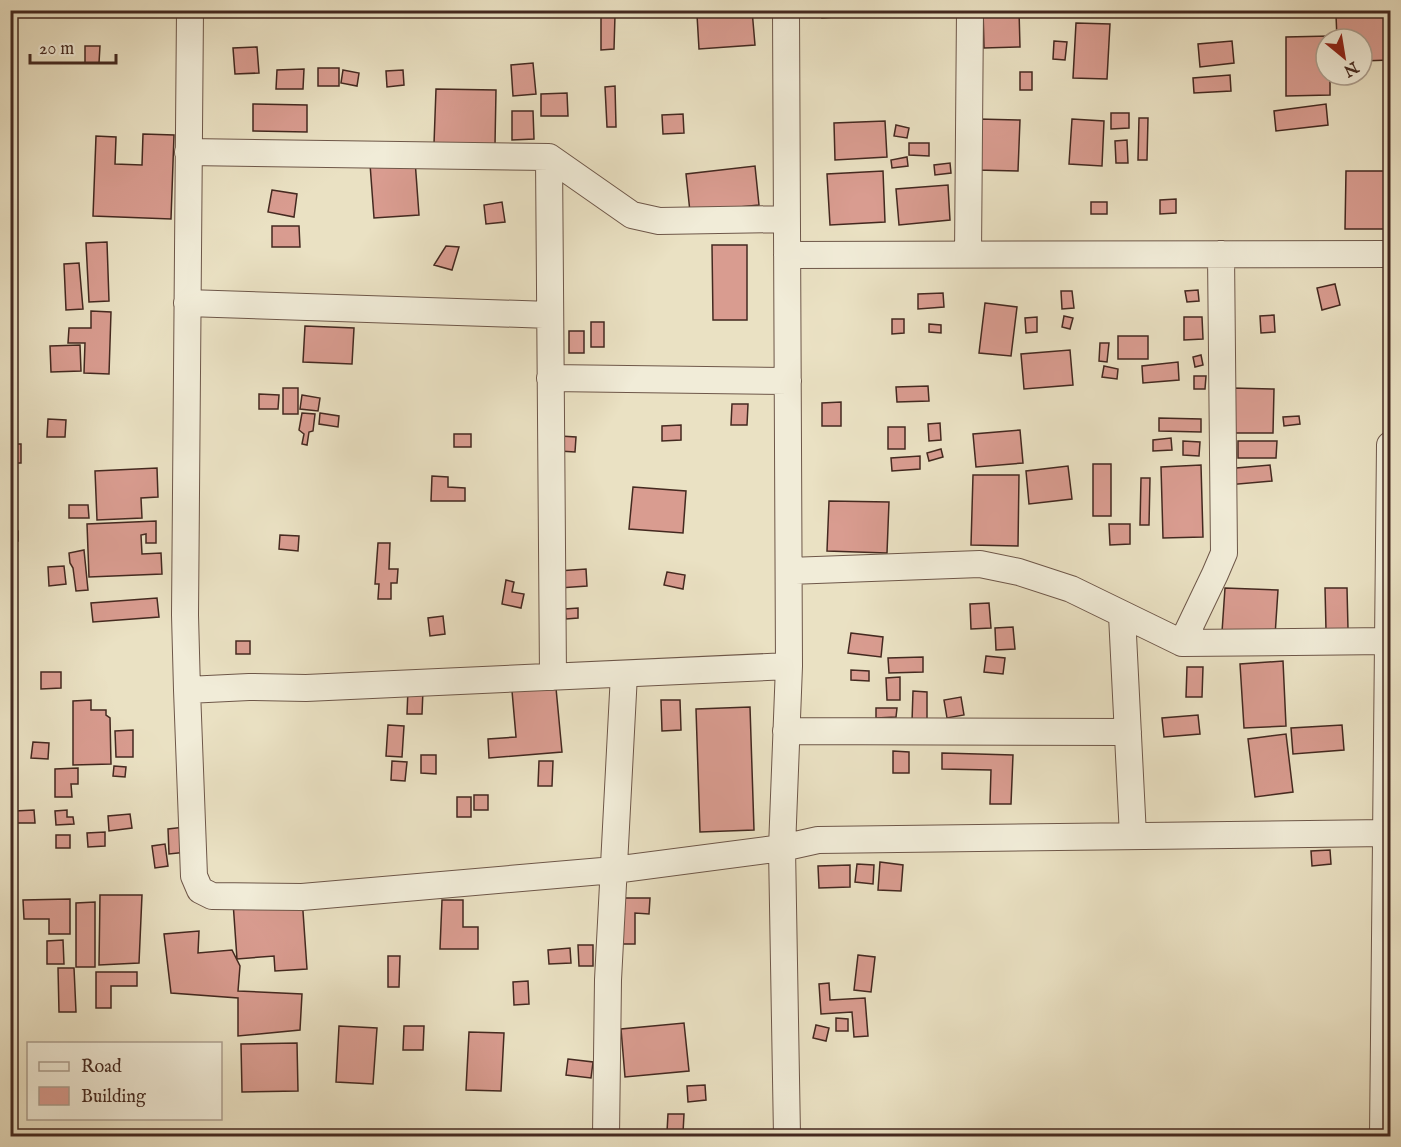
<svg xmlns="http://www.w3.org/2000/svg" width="1401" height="1147" font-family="'IM FELL English',serif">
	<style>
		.building { fill: #d99c90; stroke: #442920; stroke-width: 1.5 }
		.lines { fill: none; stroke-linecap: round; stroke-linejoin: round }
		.street-casing { stroke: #6e5749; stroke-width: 28 }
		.street { stroke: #f1ecd8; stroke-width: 26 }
	</style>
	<rect width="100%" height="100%" fill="#eae1c3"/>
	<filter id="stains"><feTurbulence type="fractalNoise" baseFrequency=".00333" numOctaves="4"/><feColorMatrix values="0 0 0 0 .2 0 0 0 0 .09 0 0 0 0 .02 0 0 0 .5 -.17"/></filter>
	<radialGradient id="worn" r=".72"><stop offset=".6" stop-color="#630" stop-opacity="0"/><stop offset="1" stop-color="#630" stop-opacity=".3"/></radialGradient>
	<path class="building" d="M752,10L755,45L699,49L697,15Z
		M822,10H888V13L822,18Z
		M983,10H1019L1020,47L984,48Z
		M1390,13V60L1362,61V39H1337L1336,15Z
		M601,15H615L614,49L601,50Z
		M1076,23L1110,24L1107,79L1073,78Z
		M1330,36V39H1326V75H1330V95L1286,96V37Z
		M1054,41L1067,42L1065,60L1053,59Z
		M1232,41L1234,63L1200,67L1198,44Z
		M85,46H100L99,63H85Z
		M257,47L259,73L235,74L233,48Z
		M533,63L536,94L513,96L511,65Z
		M318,68H339V86H318Z
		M304,69L303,89H276L277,70Z
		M343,70L359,73L357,86L341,83Z
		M403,70L404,85L387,87L386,71Z
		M1020,72H1032V90H1020Z
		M1230,75L1231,91L1194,93L1193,78Z
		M615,86L616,127H607L605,87Z
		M436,89L496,90L495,145L434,144Z
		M567,93L568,116H541V94Z
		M253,104L307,105V132L253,131Z
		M1326,104L1328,125L1276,131L1274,111Z
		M512,111H533L534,139L512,140Z
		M1111,113H1129V128L1111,129Z
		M683,114L684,133L663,134L662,115Z
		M1139,118H1148L1147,160H1138Z
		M978,119L1020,120L1018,171L976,170Z
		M1072,119L1104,121L1102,166L1069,164Z
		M885,121L887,157L835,160L834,123Z
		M896,125L909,128L907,138L894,136Z
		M143,134L174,135L171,219L93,216L96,136L116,137L115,164L142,165Z
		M1127,140L1128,163H1116L1115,141Z
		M909,143H929V156L909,155Z
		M907,157L908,166L892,168L891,160Z
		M415,160L419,215L374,218L370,164Z
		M950,163L951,173L935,175L934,165Z
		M755,166L759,205L690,212L686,174Z
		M883,171L885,222L830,225L827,174Z
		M1346,171H1390V229H1345Z
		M948,185L950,220L899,225L896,189Z
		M272,190L297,194L294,217L268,212Z
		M1176,199V213L1160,214V200Z
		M502,202L505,222L486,224L484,205Z
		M1091,202H1107V214H1091Z
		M272,226H299L300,247H272Z
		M107,242L109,301L89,302L86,243Z
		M712,245H747V320H713Z
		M446,246L459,247L452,270L434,265Z
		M79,263L83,309L66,310L64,264Z
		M1335,284L1340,305L1322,310L1317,288Z
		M1198,290L1199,301L1187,302L1185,291Z
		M1061,291H1072L1074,308L1062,309Z
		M943,293L944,307L918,309V294Z
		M985,303L1017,307L1011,356L979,353Z
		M91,311L111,312L109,374L84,373L85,343H68L69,328H91Z
		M1274,315L1275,332L1261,333L1260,316Z
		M1064,316L1073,318L1070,329L1062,327Z
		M1037,317V332L1026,333L1025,318Z
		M1184,317H1202L1203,339L1184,340Z
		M892,319H904V333L892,334Z
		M591,322H604V347H591Z
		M929,324L941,325V333L929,332Z
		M305,326L354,328L352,364L303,362Z
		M569,331H584V353H569Z
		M1118,336H1148V359H1118Z
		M1100,343H1109L1107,362L1099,361Z
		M80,345L81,371L51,372L50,346Z
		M1070,350L1073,385L1024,389L1021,354Z
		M1201,355L1203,365L1195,367L1193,357Z
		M1178,362L1179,380L1143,383L1142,366Z
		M1104,366L1118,369L1117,379L1102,377Z
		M1194,376H1206L1205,389H1194Z
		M928,386L929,401L897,402L896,387Z
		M283,388H298V414H283Z
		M1232,388L1274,389L1273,433H1232Z
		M259,394L279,395L278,409H259Z
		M302,395L320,398L318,411L300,409Z
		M841,402V426H822V403Z
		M732,404H748L747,425H731Z
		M302,413L315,414L313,431L309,432L307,445L302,444L304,434L299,430Z
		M320,413L339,416L338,427L319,424Z
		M1299,416L1300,424L1284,426L1283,417Z
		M1159,418L1201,419V432L1159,431Z
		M48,419L66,420L65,437H47Z
		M940,423L941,440L929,441L928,424Z
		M681,425V440L662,441V426Z
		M888,427H905V449H888Z
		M1020,430L1023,463L976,467L973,434Z
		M454,434H471V447H454Z
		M560,436L576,437L575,452L559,451Z
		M1171,438L1172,450L1153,451V440Z
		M1183,441L1200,442L1199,456L1183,455Z
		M1238,441H1277L1276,458H1238Z
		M10,444H21V463H10Z
		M941,449L943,457L929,461L927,453Z
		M920,456V469L892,471L891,458Z
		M1093,464H1111V516H1093Z
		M1201,465L1203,537L1163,538L1161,467Z
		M1270,465L1272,481L1227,485L1225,469Z
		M1068,466L1072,499L1029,504L1026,471Z
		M157,468L158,497L141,498L142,518L97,520L95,471Z
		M973,475H1019L1018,546L971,545Z
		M432,476L448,477V487L465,488V501H431Z
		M1141,478H1150L1149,525H1140Z
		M633,487L686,491L683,533L629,529Z
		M829,501L889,502L887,553L827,551Z
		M69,505H88L89,518H69Z
		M156,521V543H146V534L141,535L142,554L161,553L162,574L89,577L87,524Z
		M1109,524H1130V544L1110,545Z
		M10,531H18V541H10Z
		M280,535L299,536L298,551L279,549Z
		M378,543H390L389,569H398L397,583H391V599H378L379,584H375Z
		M84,550L88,590L76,591L73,568L70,563L69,553Z
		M64,566L66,584L49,586L48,567Z
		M586,569L587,586L559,588L558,571Z
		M667,572L685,575L683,589L664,585Z
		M506,580L514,582L512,592L524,594L521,608L502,604Z
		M1225,588L1278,590L1275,636L1222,632Z
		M1325,588H1347L1348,629L1326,630Z
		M157,598L159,617L93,622L91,603Z
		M989,603L991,628L971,629L970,604Z
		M578,608V618L566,619L565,609Z
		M443,616L445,634L430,636L428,618Z
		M1013,627L1015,649L996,650L995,628Z
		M10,629L15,630V642H10Z
		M851,633L883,637L881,657L848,653Z
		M236,641H250V654H236Z
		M986,656L1005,658L1003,674L984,672Z
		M923,657V672L889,673L888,658Z
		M1283,661L1286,726L1244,728L1240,664Z
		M1187,667H1203L1202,697H1186Z
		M851,670L869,671V681L851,680Z
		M41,672H61V688L41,689Z
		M900,677V700H887L886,678Z
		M556,688L562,752L489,758L488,739L516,737L512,691Z
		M408,689L423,690L422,714H407Z
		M913,691L927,692V722H912Z
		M961,697L964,715L947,718L944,700Z
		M91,700V710H106V715L110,718L111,764L73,765V701Z
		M661,700H680L681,730L662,731Z
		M750,707L754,830L700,832L696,709Z
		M876,708H897L896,717L876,718Z
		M1198,715L1200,734L1164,737L1162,718Z
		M388,725L404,726L402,757L386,756Z
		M1342,725L1344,750L1293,754L1291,728Z
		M133,730V757H116L115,731Z
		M1286,734L1293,792L1255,797L1248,739Z
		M33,742L49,743L48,759L31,758Z
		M893,751L909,752V773H893Z
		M942,753L1013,755L1011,804H990L991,770L942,769Z
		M421,755H436V774L421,773Z
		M392,761L407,762L405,781L391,780Z
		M539,761H553L552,786H538Z
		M114,766L126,767L125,777L113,776Z
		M78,768V784H71L72,797H55V769Z
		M474,795H488V810H474Z
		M457,797H471V817H457Z
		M34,810L35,823H15V811Z
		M67,810V817H73L74,824L56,825L55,811Z
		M130,814L132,828L109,831L108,816Z
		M185,827L187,852L169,854L168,829Z
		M105,832V846L88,847L87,833Z
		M56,835H70V848H56Z
		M165,844L168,866L155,868L152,846Z
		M1330,850L1331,864L1312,866L1311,851Z
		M880,862L903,865L901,891L878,890Z
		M857,864L874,865L873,884L855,882Z
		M850,865V887L819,888L818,866Z
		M100,895H142L139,963L99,965Z
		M302,897L307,969L275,971L274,956L237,959L233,902Z
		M620,898H650L649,914L635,913V944H619Z
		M70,899V934H49V919H24L23,900Z
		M442,900H463V927H478V949H440Z
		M95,902V967H76V903Z
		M199,931L198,953L232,950L240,966L238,991L302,994L300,1030L238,1036V998L171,993L164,934Z
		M63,940L64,964H47V941Z
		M578,945H593V966H579Z
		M570,948L571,963L549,964L548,950Z
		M858,955L875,957L871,992L854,990Z
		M388,956H400L399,987H388Z
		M58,968H74L76,1012H59Z
		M96,972H137V986H111V1008H96Z
		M528,981L529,1004L514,1005L513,982Z
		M829,983L830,1000L865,998L868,1036L854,1037L852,1012L821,1014L819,984Z
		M836,1018L848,1019V1031H836Z
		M684,1023L689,1071L625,1077L621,1029Z
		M816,1025L829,1028L826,1041L813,1038Z
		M339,1026L377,1028L373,1084L336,1082Z
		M404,1026H424L423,1050H403Z
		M469,1032L504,1033L501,1091L466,1090Z
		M297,1043L298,1091L242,1092L241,1044Z
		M568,1059L593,1062L591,1078L566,1075Z
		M705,1085L706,1100L688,1102L687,1086Z
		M668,1114H684L683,1133L667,1132Z"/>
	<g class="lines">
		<g class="street-casing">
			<path id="street" d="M190,10L185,615L187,690L249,687L306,688L789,666
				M786,10L789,666L782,848L787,1136
				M188,152L549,157L632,215L659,221L787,219
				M549,157L553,677
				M968,254L970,10
				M787,255L1390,254
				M187,303L550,315
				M550,378L788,381
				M789,571L980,564L1019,572L1071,589L1182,643L1388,641
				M1122,615L1133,836
				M1182,643L1215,574L1224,553L1221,254
				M187,690L194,876L200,890L212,896L302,897L614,870L782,848L818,840L1386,833
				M786,731L1128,732
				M606,1136L608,980L624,674
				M1383,1136L1390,445"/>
		</g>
		<use href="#street" class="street"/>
	</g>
	<rect width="1401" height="1147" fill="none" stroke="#eae1c3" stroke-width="36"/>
	<rect x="12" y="12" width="1377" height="1123" fill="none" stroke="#442920" stroke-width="3"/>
	<rect x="18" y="18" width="1365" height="1111" fill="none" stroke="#442920" stroke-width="1.5"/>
	<rect x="27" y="1042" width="195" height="78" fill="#f1ecd8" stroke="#ac9e8e" stroke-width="1.5"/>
	<rect x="39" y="1062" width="30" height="9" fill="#f1ecd8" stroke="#ac9e8e" stroke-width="1.5"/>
	<text x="81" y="1072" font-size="18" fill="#442920">Road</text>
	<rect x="39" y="1087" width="30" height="18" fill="#d99c90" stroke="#ac9e8e" stroke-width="1.5"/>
	<text x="81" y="1102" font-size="18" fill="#442920">Building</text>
	<g transform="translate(1344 57) rotate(150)"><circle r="28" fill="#f1ecd8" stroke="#ac9e8e" stroke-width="1.5"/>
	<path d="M0-4.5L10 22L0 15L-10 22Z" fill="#8f2418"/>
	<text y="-9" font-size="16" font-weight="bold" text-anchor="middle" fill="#442920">N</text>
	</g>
	<path d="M30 54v9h86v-9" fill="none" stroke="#442920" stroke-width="3"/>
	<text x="39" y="54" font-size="18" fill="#442920" stroke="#f1ecd8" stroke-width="4.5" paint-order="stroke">20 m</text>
	<rect width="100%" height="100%" filter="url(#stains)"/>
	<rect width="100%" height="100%" fill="url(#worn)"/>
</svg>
